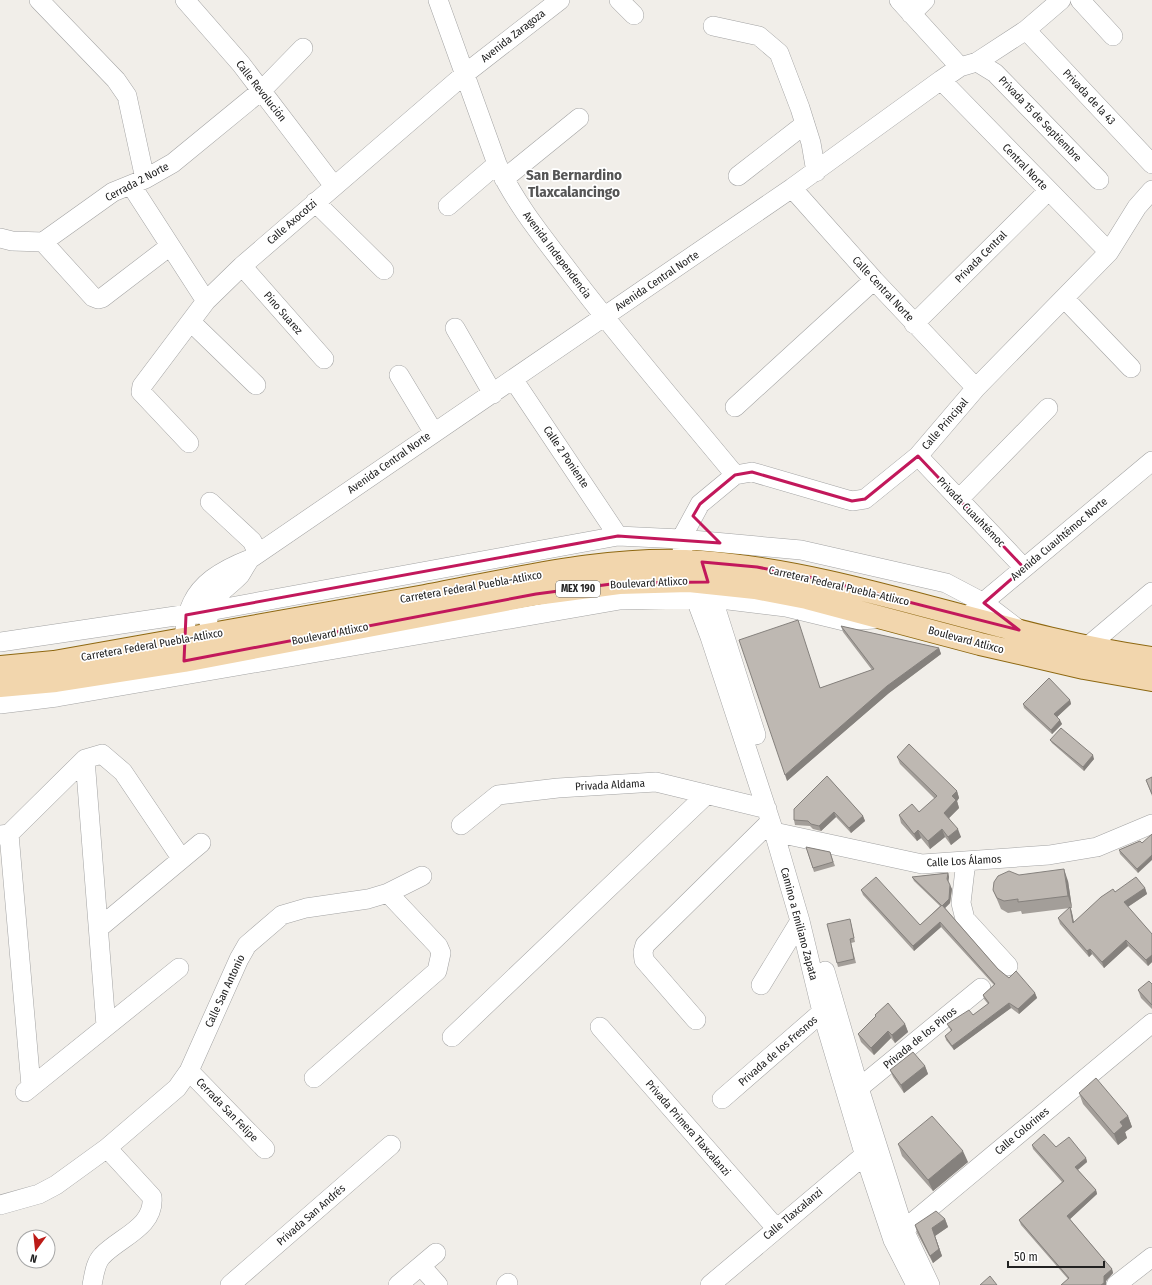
<svg xmlns="http://www.w3.org/2000/svg" width="1152" height="1285" font-family="'Fira Sans Condensed',sans-serif">
	<style>
		.lines { fill: none; stroke-linecap: round; stroke-linejoin: round }
		.minor-casing { stroke: #a3a3a3; stroke-width: 20 }
		.major-casing { stroke: #8e6811; stroke-width: 24 }
		.minor { stroke: #fff; stroke-width: 19 }
		.major { stroke: #f2d6ad; stroke-width: 22 }
		.wall { fill: #a39e99 }
		.shaded-wall { fill: #85817d }
		.building { fill: #beb8b2; stroke: #85817d }
		.marked { fill: none; stroke: #c2185b; stroke-width: 3; stroke-linejoin: round }
		.labels { text-anchor: middle; dominant-baseline: central; stroke-width: 3.5; stroke-linejoin: round; paint-order: stroke }
		.shield { fill: #fff; stroke: #646464; stroke-width: 1 }
		.shield-label { font-size: 10px; font-weight: bold; fill: #222 }
		.street-label { font-size: 11px; fill: #222; stroke: #fff }
		.district-label { font-size: 15px; font-weight: bold; fill: #555; stroke: #fff }
	</style>
	<rect width="100%" height="100%" fill="#f1eee9"/>
	<g class="lines">
		<g class="minor-casing">
			<path id="minor" d="M39,0L116,80L127,96L145,179
				M185,0L241,64L334,186
				M438,0L497,164C515,203 542,236 568,270C621,340 679,407 735,475
				M619,0L634,15
				M899,0L960,67
				M1080,0L1113,36
				M911,14L925,0
				M713,26L759,36L779,53L800,108L811,143L816,172
				M1026,30L1152,164
				M977,62L995,73L1099,180
				M941,80L1109,252
				M738,176L805,124
				M504,179L579,118
				M131,185L206,301
				M792,188L874,280L976,388
				M315,202L384,270
				M448,206L497,164
				M0,238L12,241L43,242L113,192L145,179L173,163L262,90L303,48
				M43,242L93,297L98,299L102,298L170,246
				M242,266L324,359
				M1064,298L1131,368
				M191,322L256,385
				M914,324L1048,191
				M455,328L493,394
				M399,375L434,433
				M513,379L618,536
				M735,407L874,280
				M189,443L141,392L142,386L206,301L242,266L466,73L560,0
				M918,456L1024,568
				M959,499L1048,408
				M210,502L252,541L258,553
				M709,587L756,735
				M974,610L1152,461
				M208,620C211,593 224,592 240,575C243,571 245,566 248,562
				M0,642L209,611L618,536L681,539L801,550L946,583L984,603L1018,629
				M1087,647L1152,592
				M184,675C182,612 186,584 250,559L792,188L941,80L960,67L977,62L1026,30L1061,0
				M0,704L57,697L620,600L712,598L786,607L844,621L874,619
				M85,759L106,1026
				M461,825L498,795L558,788L656,782L767,809
				M774,832L922,864L1049,855L1097,847L1152,824
				M9,834L31,1086
				M0,835L9,834L85,759L102,754L123,772L181,858
				M966,861L961,903L965,919L1008,966
				M99,928L201,843
				M825,971L859,1088L904,1230L930,1285
				M761,985L800,921
				M696,1020L644,960L643,952L645,945L770,822
				M600,1027L776,1228
				M452,1037L706,795
				M189,1071L265,1149
				M314,1078L437,971L441,953L438,946L388,893
				M859,1088L981,988
				M25,1092L179,968
				M722,1099L822,1012L832,1010
				M0,1205L39,1194L56,1185L107,1148L177,1088L189,1071L239,959L247,945L282,915L306,908L368,899L388,893L422,876
				M895,1237L1152,1023
				M421,1266L438,1285
				M92,1285C94,1276 95,1263 102,1256C120,1237 155,1227 152,1197L107,1148
				M230,1285L391,1145
				M398,1285L436,1253
				M506,1285L508,1283
				M710,1285L874,1147
				M916,1285L893,1240L864,1153L822,1012L800,921L774,832L710,637L689,581L684,561L681,539L700,504L735,475L752,472L852,501L865,499L918,456L976,388L1109,252L1137,207L1152,190
				M1116,1285L1152,1257"/>
		</g>
		<g class="major-casing">
			<path id="major" d="M0,667L54,662C178,640 301,618 425,596C516,579 609,555 702,562C856,574 1000,637 1152,658
				M0,686L56,681L184,661L536,594L619,583L689,581L755,588L807,598L980,644L1084,668L1152,680"/>
		</g>
		<use href="#minor" class="minor"/>
		<use href="#major" class="major"/>
	</g>
	<path class="wall" d="M841,626L939,648L941,654L889,693L787,781L820,688L872,670L843,632Z
		M1070,700L1071,704L1057,717L1062,724L1052,734L1024,708L1023,704Z
		M1050,740L1094,759L1084,771L1052,743Z
		M897,757L957,791L959,798L957,801L959,808L949,818L961,837L951,845L945,837L930,849L921,838L917,841L901,823L899,815L919,812L935,799L900,764Z
		M827,776L863,816L865,821L851,833L836,817L821,831L813,829L810,826L795,825L794,820Z
		M1152,777V796L1146,780Z
		M1140,841L1138,873L1120,854L1119,850Z
		M806,847L830,852L835,866L814,872Z
		M948,873L949,877L948,882L952,889L950,903L945,908L998,969L1009,978L1035,993L1037,998L1019,1014L1011,1008L954,1050L946,1040L945,1036L951,1031L947,1024L973,1015L988,1004L984,999L983,995L994,985L941,927L914,951L863,895L861,890L920,925L940,906L914,881L912,877Z
		M1019,875L1068,881L1072,908H1071L1072,913L1074,922L1115,892L1145,888L1147,894L1128,907L1152,934V962L1148,966L1128,946L1104,968L1092,954L1089,957L1060,924L1058,918L1070,908L1022,914L1021,911L1008,913L1001,909L993,890Z
		M851,923L855,942L851,943L856,963L838,967L837,963Z
		M1152,984V1009L1141,998L1138,990Z
		M875,1015L905,1024L908,1032L895,1043L891,1038L874,1055L861,1042L858,1034L875,1017Z
		M925,1066L928,1074L904,1093L893,1077L890,1070Z
		M1079,1093L1128,1116L1132,1127L1125,1132L1127,1138L1118,1145L1083,1104Z
		M898,1144L968,1162L933,1191L902,1156Z
		M1032,1145L1056,1147L1086,1158L1087,1162L1078,1170L1096,1190L1097,1194L1070,1219L1112,1269L1113,1273L1106,1281V1285H1061L1068,1279L1021,1225L1019,1220L1062,1182L1033,1149Z
		M945,1219L948,1227L935,1236L942,1256L933,1263L917,1233L915,1225Z"/>
	<path class="shaded-wall" d="M939,648L941,654L889,693L787,781L785,775L887,686Z
		M1070,700L1071,704L1056,718L1054,714Z
		M1060,720L1062,724L1052,734L1051,730Z
		M1093,755L1094,759L1084,771L1083,767Z
		M957,791L959,798L957,801L959,808L947,820L944,813L952,796Z
		M834,812L836,817L821,831L819,826Z
		M863,816L865,821L851,833L849,828Z
		M942,829L945,837L930,849L928,841Z
		M958,829L961,837L951,845L948,837Z
		M918,830L921,838L917,841L914,834Z
		M1152,855V860L1138,873L1137,869Z
		M1064,869L1068,881L1072,908L1068,896Z
		M948,873L949,877L948,883L947,879Z
		M950,885L952,889L950,903L944,909L942,906Z
		M1145,888L1147,894L1126,908L1124,902Z
		M1070,907L1072,913L1075,929L1073,923Z
		M940,922L941,927L914,951L913,946Z
		M1126,940L1128,946L1104,968L1102,962Z
		M1090,949L1092,954L1089,957L1087,951Z
		M1152,955V962L1148,966L1146,960Z
		M1035,993L1037,998L1019,1014L1018,1009Z
		M1009,1003L1011,1008L954,1050L952,1046Z
		M905,1024L908,1032L895,1043L892,1035Z
		M888,1031L891,1038L874,1055L871,1048Z
		M925,1066L928,1074L904,1093L901,1085Z
		M1128,1116L1132,1127L1125,1132L1127,1138L1118,1145L1114,1134L1120,1122Z
		M963,1151L968,1162L933,1191L928,1180Z
		M1086,1158L1087,1162L1076,1171L1075,1167Z
		M1096,1190L1097,1194L1069,1220L1067,1216Z
		M945,1219L948,1227L935,1236L942,1256L933,1263L930,1256L932,1228Z
		M1112,1269L1113,1273L1106,1281V1285H1101L1104,1276Z"/>
	<path class="building" d="M798,620L820,688L874,669L841,626L939,648L887,686L785,775L739,640Z
		M1049,678L1070,700L1054,714L1060,720L1051,730L1023,704Z
		M1061,728L1093,755L1083,767L1050,740Z
		M909,744L957,791L952,796L956,800L944,813L958,829L948,837L942,829L928,841L918,830L914,834L899,815L912,804L919,812L937,796L897,757Z
		M827,776L863,816L849,828L834,812L819,826L811,824L808,821L794,820V809Z
		M1152,777V794L1146,780Z
		M1152,834V855L1137,869L1119,850L1140,841L1142,843Z
		M806,847L830,852L833,862L813,868Z
		M1064,869L1068,896L1018,902V899L1004,901L997,898L993,890L994,882L998,876L1009,871L1019,875Z
		M948,873L947,879L950,885L949,899L942,906L912,877Z
		M876,877L920,925L942,905L998,969L1009,978L1016,971L1035,993L1018,1009L1009,1003L952,1046L945,1036L952,1030L947,1024L969,1010L973,1015L989,1003L983,995L995,984L940,922L913,946L861,890Z
		M1136,877L1145,888L1124,902L1152,934V955L1146,960L1126,940L1102,962L1090,949L1087,951L1058,918L1070,907L1073,923L1101,897L1113,889L1115,892Z
		M850,919L854,938L850,939L854,959L837,963L827,924Z
		M1149,981L1152,984V1005L1138,990Z
		M888,1003L905,1024L892,1035L888,1031L871,1048L858,1034L876,1016L875,1015Z
		M913,1052L925,1066L901,1085L890,1070Z
		M1096,1078L1128,1116L1120,1122L1123,1126L1114,1134L1079,1093Z
		M932,1116L963,1151L928,1180L898,1144Z
		M1044,1134L1056,1147L1069,1137L1086,1158L1075,1167L1096,1190L1067,1216L1112,1269L1104,1276V1283L1101,1285H1061L1069,1278L1019,1220L1064,1181L1032,1145Z
		M936,1211L945,1219L932,1228L939,1249L930,1256L915,1225Z
		M990,1276L997,1285H980Z"/>
	<path class="marked" d="M918,456L1024,568L984,603L1019,630L814,578L757,567L702,562L708,582L619,583L536,594L184,661L186,615L618,536L720,543L693,516L700,504L735,475L752,472L852,501L865,499Z"/>
	<g class="labels">
		<rect class="shield" x="556" y="581" width="44" height="16" rx="3"/>
		<g class="shield-label">
			<text x="578" y="589">MEX 190</text>
		</g>
		<g class="street-label">
			<text transform="translate(513 36) rotate(-38)">Avenida Zaragoza</text>
			<text transform="translate(261 91) rotate(52)">Calle Revolución</text>
			<text transform="translate(1089 97) rotate(47)">Privada de la 43</text>
			<text transform="translate(1040 119) rotate(46)">Privada 15 de Septiembre</text>
			<text transform="translate(1025 167) rotate(46)">Central Norte</text>
			<text transform="translate(137 182) rotate(-28)">Cerrada 2 Norte</text>
			<text transform="translate(292 222) rotate(-41)">Calle Axocotzi</text>
			<text transform="translate(557 255) rotate(53)">Avenida Independencia</text>
			<text transform="translate(981 257) rotate(-45)">Privada Central</text>
			<text transform="translate(657 281) rotate(-34)">Avenida Central Norte</text>
			<text transform="translate(883 289) rotate(47)">Calle Central Norte</text>
			<text transform="translate(283 313) rotate(49)">Pino Suarez</text>
			<text transform="translate(945 424) rotate(-49)">Calle Principal</text>
			<text transform="translate(566 457) rotate(56)">Calle 2 Poniente</text>
			<text transform="translate(389 463) rotate(-35)">Avenida Central Norte</text>
			<text transform="translate(971 512) rotate(46)">Privada Cuauhtémoc</text>
			<text transform="translate(1059 539) rotate(-40)">Avenida Cuauhtémoc Norte</text>
			<text transform="translate(649 583) rotate(-3)">Boulevard Atlixco</text>
			<text transform="translate(839 586) rotate(13)">Carretera Federal Puebla-Atlixco</text>
			<text transform="translate(471 587) rotate(-10)">Carretera Federal Puebla-Atlixco</text>
			<text transform="translate(330 634) rotate(-11)">Boulevard Atlixco</text>
			<text transform="translate(966 640) rotate(15)">Boulevard Atlixco</text>
			<text transform="translate(152 645) rotate(-10)">Carretera Federal Puebla-Atlixco</text>
			<text transform="translate(610 785) rotate(-3)">Privada Aldama</text>
			<text transform="translate(964 861) rotate(-3)">Calle Los Álamos</text>
			<text transform="translate(799 924) rotate(75)">Camino a Emiliano Zapata</text>
			<text transform="translate(225 991) rotate(-65)">Calle San Antonio</text>
			<text transform="translate(920 1038) rotate(-39)">Privada de los Pinos</text>
			<text transform="translate(778 1051) rotate(-41)">Privada de los Fresnos</text>
			<text transform="translate(227 1110) rotate(46)">Cerrada San Felipe</text>
			<text transform="translate(688 1128) rotate(49)">Privada Primera Tlaxcalanzi</text>
			<text transform="translate(1022 1131) rotate(-40)">Calle Colorines</text>
			<text transform="translate(793 1214) rotate(-40)">Calle Tlaxcalanzi</text>
			<text transform="translate(311 1215) rotate(-41)">Privada San Andrés</text>
		</g>
		<g class="district-label">
			<text x="574" y="175">San Bernardino<tspan x="574" dy="17">Tlaxcalancingo</tspan></text>
		</g>
	</g>
	<g transform="translate(36 1249) rotate(195)"><circle r="19" fill="#ffffff" stroke="#a7a7a7"/>
	<path d="M0-3L7 15L0 10L-7 15Z" fill="#bc1b17"/>
	<text y="-6" font-size="11" font-weight="bold" text-anchor="middle" fill="#222222">N</text>
	</g>
	<path d="M1008 1261v6h96v-6" fill="none" stroke="#222222" stroke-width="2"/>
	<text x="1014" y="1261" font-size="12" fill="#222222" stroke="#ffffff" stroke-width="3" paint-order="stroke">50 m</text>
</svg>
